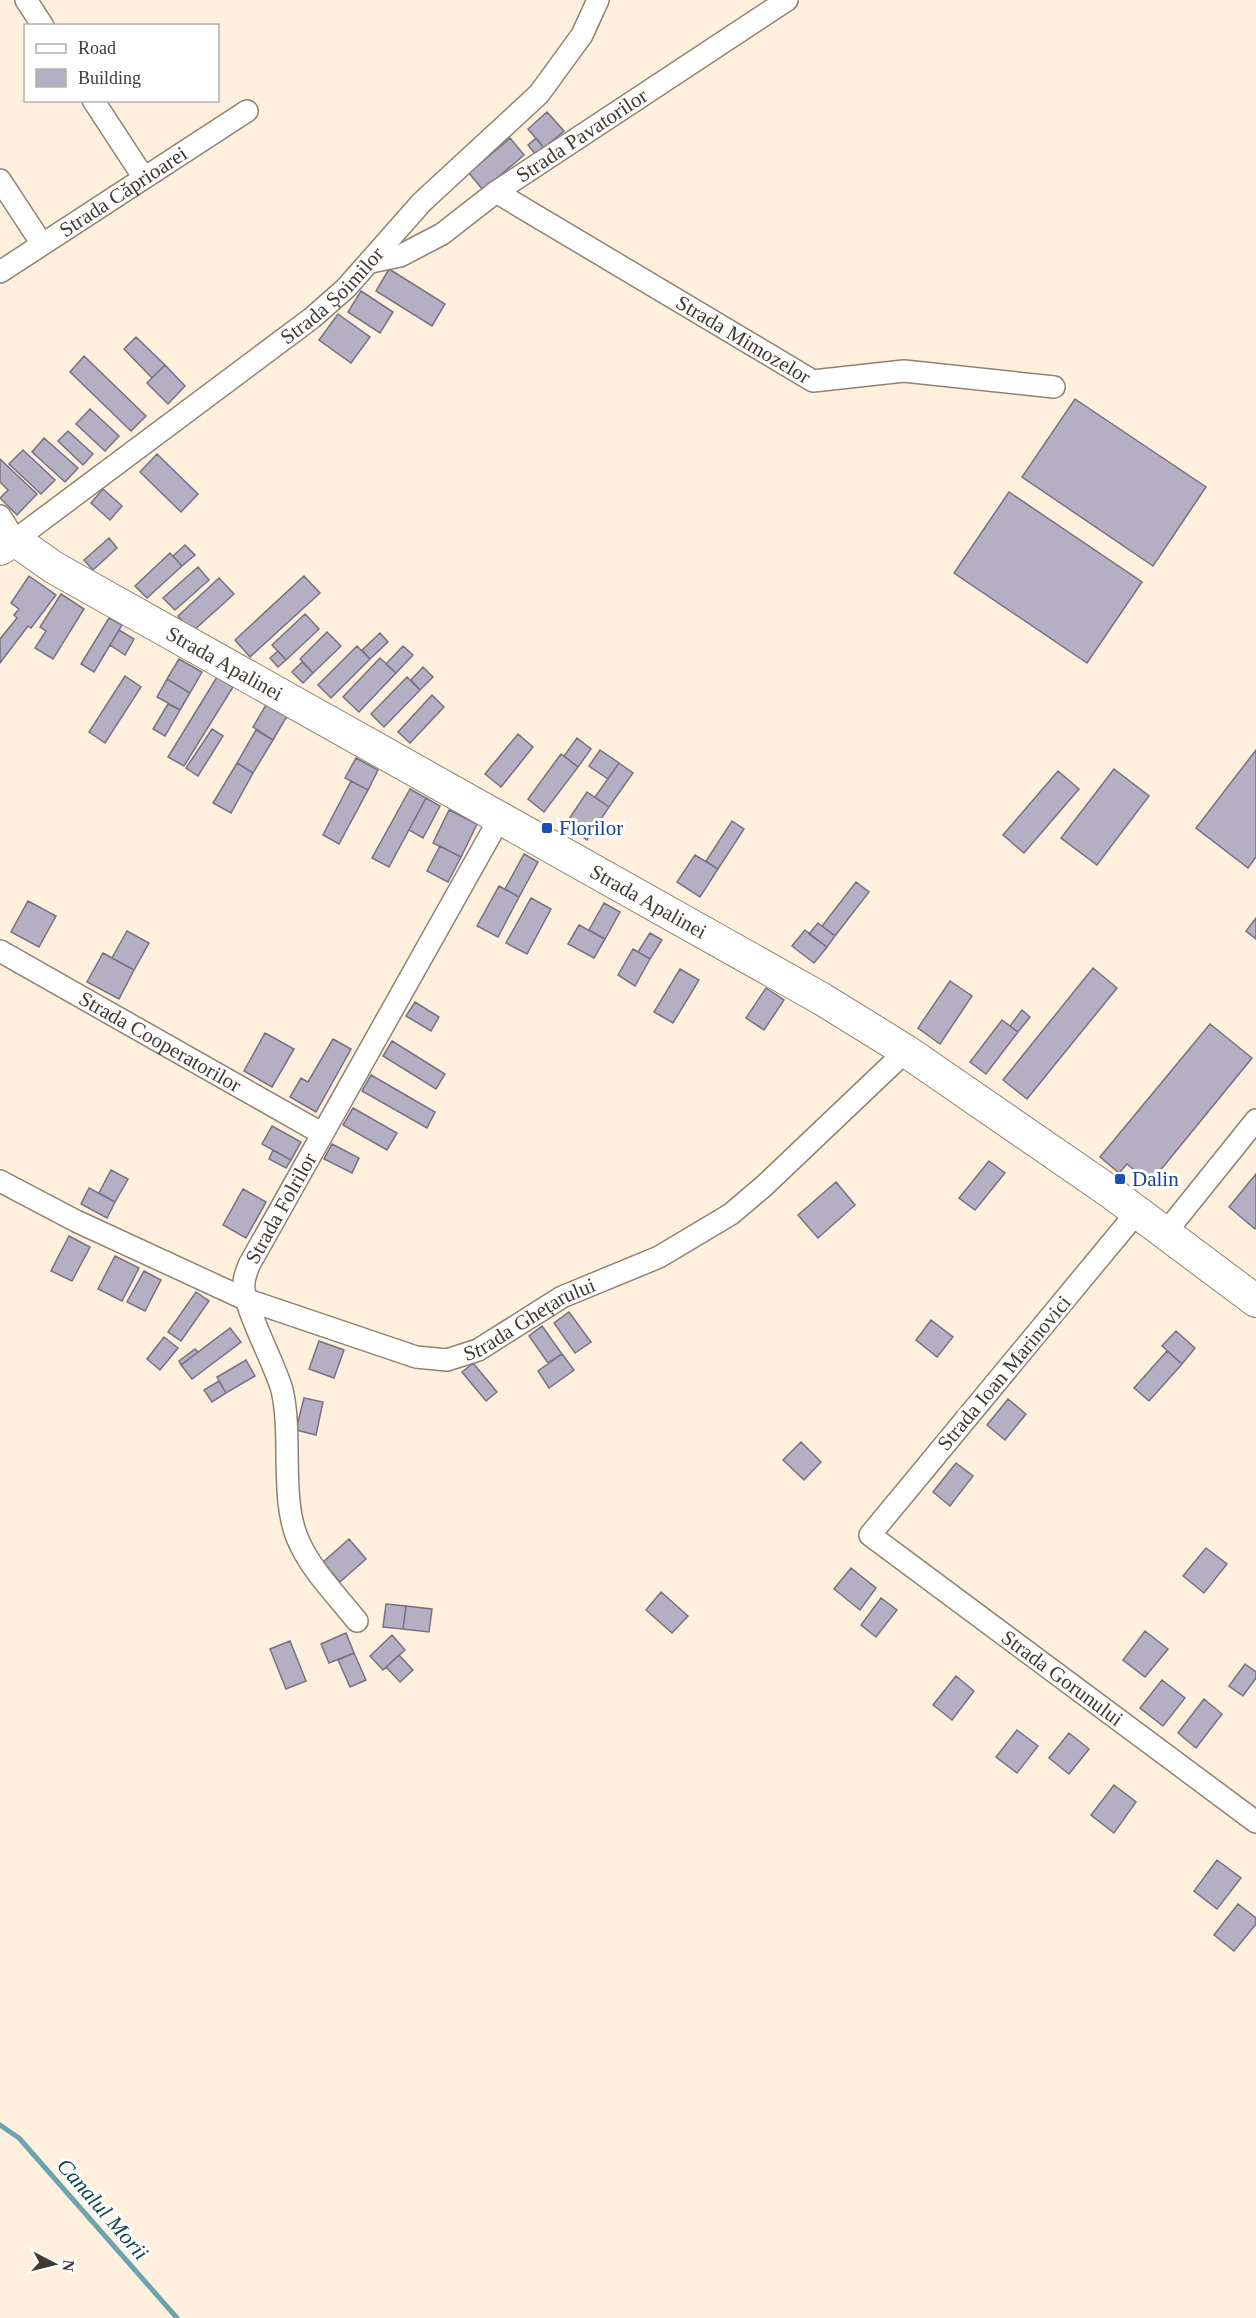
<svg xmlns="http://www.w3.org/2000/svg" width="1256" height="2318" font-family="'Times New Roman',serif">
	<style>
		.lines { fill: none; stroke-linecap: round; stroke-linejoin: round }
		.stream { stroke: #6aa4ae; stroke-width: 5 }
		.building { fill: #b4afc3; stroke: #767184; stroke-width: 1.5 }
		.street-casing { stroke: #8f8271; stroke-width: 24 }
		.secondary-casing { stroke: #8f8271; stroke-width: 34 }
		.street { stroke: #fff; stroke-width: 21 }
		.secondary { stroke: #fff; stroke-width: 32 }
		.transit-dot { fill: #1a4fb4; stroke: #fff; stroke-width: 2 }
		.labels { text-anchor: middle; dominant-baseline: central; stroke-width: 6; stroke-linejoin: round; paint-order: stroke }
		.street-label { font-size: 21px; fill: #403a33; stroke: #fff }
		.transit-label { font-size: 21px; fill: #164399; stroke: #fff; text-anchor: start }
		.water-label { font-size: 22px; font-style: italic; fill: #0f454d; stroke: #fff }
	</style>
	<rect width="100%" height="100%" fill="#fff0dd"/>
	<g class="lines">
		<path class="stream" d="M0,2125L19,2138L177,2318"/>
	</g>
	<path class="building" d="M547,112L564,131L544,148L528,129Z
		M510,138L524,155L483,190L469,173Z
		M536,138L544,148L536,155L528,145Z
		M389,269L445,304L432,326L376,291Z
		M361,291L393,312L380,333L348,312Z
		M338,314L370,337L351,363L319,340Z
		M136,337L165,365L152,378L124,349Z
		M84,356L146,416L131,431L70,372Z
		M165,365L185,386L168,404L147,383Z
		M1075,399L1206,487L1153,566L1022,477Z
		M90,409L119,436L105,451L76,424Z
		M68,431L93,454L83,465L58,441Z
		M44,438L78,468L65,482L32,452Z
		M23,450L55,480L41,494L9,464Z
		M157,454L198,494L181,512L140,472Z
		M0,459L37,494L17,515L0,498L8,490L0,482Z
		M103,489L122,506L110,520L91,503Z
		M1009,492L1142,582L1087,663L954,573Z
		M109,538L117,548L93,570L84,560Z
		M185,545L195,555L182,566L173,556Z
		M170,553L182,566L147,598L135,586Z
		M198,567L209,580L175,610L163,598Z
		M29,576L56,595L31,628L28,626L0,663V639L17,618L14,615L19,609L11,603Z
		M304,576L320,593L250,657L235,640Z
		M219,578L234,594L192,632L178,616Z
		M61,594L84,609L53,659L35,648L46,631L40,627Z
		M305,614L319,629L286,660L272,645Z
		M109,618L122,625L94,672L81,664Z
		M119,630L134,639L125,655L110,645Z
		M327,632L341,646L313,673L300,659Z
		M380,633L388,642L370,659L362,650Z
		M357,646L370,659L331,698L318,685Z
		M403,646L413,655L396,673L386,664Z
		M278,651L286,660L278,667L270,658Z
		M380,658L396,673L359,712L343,697Z
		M179,659L202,672L190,693L167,679Z
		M302,662L313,673L303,683L292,672Z
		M423,667L433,677L420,690L411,680Z
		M125,676L141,687L105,743L89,732Z
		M217,677L233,687L184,766L168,757Z
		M407,677L420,690L384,727L371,714Z
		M167,679L190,693L180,710L157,697Z
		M432,695L444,707L410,743L398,732Z
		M168,704L180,710L165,736L153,729Z
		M266,705L287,716L273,740L253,727Z
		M212,729L223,736L198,776L186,768Z
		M256,730L273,740L253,773L237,763Z
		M518,734L533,747L501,787L485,774Z
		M577,738L591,749L578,767L564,756Z
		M600,750L619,763L608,779L589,766Z
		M1256,750V857L1248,868L1196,828Z
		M561,754L578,767L544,812L528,799Z
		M356,758L378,770L368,790L345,778Z
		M237,763L253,773L231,813L213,803Z
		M619,763L633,773L609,807L595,797Z
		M1114,769L1149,796L1097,865L1061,838Z
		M1058,771L1079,789L1024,853L1003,835Z
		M351,781L368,790L339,844L323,835Z
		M410,789L426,798L389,867L372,858Z
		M587,792L609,807L587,840L565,825Z
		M426,798L440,806L423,838L409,830Z
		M449,810L477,824L461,857L433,843Z
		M732,821L744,829L718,869L706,861Z
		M440,846L461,857L448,882L427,871Z
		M524,854L538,862L519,897L505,889Z
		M695,855L718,869L700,897L677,882Z
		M856,882L869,892L835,936L822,926Z
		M499,886L519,897L498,937L477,926Z
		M531,898L551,909L527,954L506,943Z
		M28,901L56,916L39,947L11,932Z
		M604,903L620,912L605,939L589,930Z
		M1256,918V939L1246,931Z
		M818,923L835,936L827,947L809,934Z
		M579,925L605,939L594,958L568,944Z
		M805,930L827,947L814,963L792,946Z
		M127,931L149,943L134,970L112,958Z
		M650,933L662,940L650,959L638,952Z
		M633,949L650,959L635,986L618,975Z
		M103,953L134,970L119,999L87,982Z
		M1093,968L1117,988L1027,1099L1003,1080Z
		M680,969L699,980L673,1023L654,1012Z
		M950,981L972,996L940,1044L918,1028Z
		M766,988L784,1000L764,1030L746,1018Z
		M415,1002L439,1017L431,1031L406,1016Z
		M1022,1010L1030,1017L1018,1032L1010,1026Z
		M1002,1020L1018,1032L986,1074L970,1062Z
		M1210,1024L1252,1058L1150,1183L1127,1164L1119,1173L1100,1157Z
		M265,1033L294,1049L272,1087L244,1071Z
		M333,1039L351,1049L316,1112L290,1097L301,1078L308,1082Z
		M392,1041L445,1074L436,1089L383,1056Z
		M371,1075L435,1112L427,1128L362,1091Z
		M353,1108L397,1133L387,1150L343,1125Z
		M272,1126L301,1142L291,1160L262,1144Z
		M332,1144L359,1158L352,1173L324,1159Z
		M273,1150L291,1160L286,1168L269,1159Z
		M989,1161L1005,1173L975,1210L959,1198Z
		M111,1170L128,1179L115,1202L99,1193Z
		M1256,1174V1228L1255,1229L1229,1207Z
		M836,1182L855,1205L818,1238L798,1215Z
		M89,1188L115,1202L107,1218L81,1204Z
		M243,1189L266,1202L246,1238L223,1225Z
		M69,1236L90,1247L72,1281L51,1271Z
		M115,1256L139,1268L122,1301L98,1289Z
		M144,1271L161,1280L145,1311L127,1302Z
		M196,1292L209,1301L181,1341L168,1332Z
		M569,1312L591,1342L575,1353L554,1323Z
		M931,1320L953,1337L937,1357L916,1340Z
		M542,1326L562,1354L548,1363L529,1336Z
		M230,1328L241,1342L192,1379L181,1365Z
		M1176,1331L1195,1348L1182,1364L1162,1346Z
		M164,1337L178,1348L160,1370L147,1359Z
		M319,1341L344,1350L334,1378L309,1369Z
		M195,1349L198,1352L181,1365L179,1361Z
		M1167,1351L1182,1364L1149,1401L1134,1388Z
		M562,1354L574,1370L549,1388L538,1371Z
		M246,1360L255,1376L226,1393L217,1377Z
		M473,1363L497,1392L486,1401L462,1372Z
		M219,1381L226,1393L212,1402L204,1390Z
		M304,1398L323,1402L316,1435L296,1430Z
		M1008,1399L1026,1414L1005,1440L987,1425Z
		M801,1442L821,1462L804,1480L783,1460Z
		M956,1463L973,1476L950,1506L933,1492Z
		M349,1539L366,1559L340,1582L323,1562Z
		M1206,1548L1227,1564L1204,1593L1183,1576Z
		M851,1568L876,1588L860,1610L834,1589Z
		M661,1592L688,1616L672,1633L646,1610Z
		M881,1598L897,1610L876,1637L861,1625Z
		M386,1604L406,1606L403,1629L383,1627Z
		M406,1606L432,1609L429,1632L403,1629Z
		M1145,1631L1168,1649L1145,1677L1123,1660Z
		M346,1633L354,1653L329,1663L321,1644Z
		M392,1635L405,1650L383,1670L370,1656Z
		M290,1641L306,1681L286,1689L270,1649Z
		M354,1653L366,1680L350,1687L338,1660Z
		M399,1655L413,1670L400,1682L386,1667Z
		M1245,1664L1256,1672V1678L1243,1696L1229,1686Z
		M956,1676L974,1691L952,1720L933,1705Z
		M1162,1680L1185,1698L1163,1726L1140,1708Z
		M1204,1699L1222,1714L1196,1748L1178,1733Z
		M1017,1730L1038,1746L1017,1773L996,1757Z
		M1069,1733L1089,1749L1069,1774L1049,1758Z
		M1114,1785L1136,1802L1114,1833L1091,1815Z
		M1217,1860L1241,1878L1217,1909L1194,1891Z
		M1238,1904L1256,1918V1924L1234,1951L1214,1935Z"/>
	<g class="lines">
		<g class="street-casing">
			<g id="street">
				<path d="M26,0L43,26"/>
				<path d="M93,100L144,178"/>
				<path d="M0,180L42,244"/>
				<path id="s1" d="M496,192L813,381L904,371L1054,387"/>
				<path id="s2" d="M371,262L400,256L442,234L496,192L787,0"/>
				<path id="s3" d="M0,272L247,111"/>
				<path id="s4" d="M0,516L15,540L312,318L346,288L422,202L539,94L582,35L598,0"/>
				<path id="s5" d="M0,951L321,1133"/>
				<path id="s6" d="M0,1181L76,1221L245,1299L416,1357L447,1360L478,1350L562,1297L659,1257L731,1214L764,1186L906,1051"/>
				<path id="s7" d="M1138,1211L870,1535L1256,1822"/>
				<path d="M1166,1232L1256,1120"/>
				<path id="s8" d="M357,1621C338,1597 313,1572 300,1544C279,1503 293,1436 282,1390C275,1364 241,1302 244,1283C244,1277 247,1271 249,1265L501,816"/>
			</g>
		</g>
		<g class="secondary-casing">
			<g id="secondary">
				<path id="s9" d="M0,549L15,540L53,567L822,999L906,1051L1109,1191L1256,1301"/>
			</g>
		</g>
		<use href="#street" class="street"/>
		<use href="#secondary" class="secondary"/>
	</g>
	<g class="transit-dot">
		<rect x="541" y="822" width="12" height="12" rx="3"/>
		<rect x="1114" y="1173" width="12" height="12" rx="3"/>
	</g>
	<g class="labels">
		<g class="street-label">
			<text stroke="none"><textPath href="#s2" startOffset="248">Strada Pavatorilor</textPath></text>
			<text stroke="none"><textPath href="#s3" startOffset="147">Strada Căprioarei</textPath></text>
			<text stroke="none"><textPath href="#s4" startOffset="429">Strada Șoimilor</textPath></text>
			<text stroke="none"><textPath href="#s1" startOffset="288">Strada Mimozelor</textPath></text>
			<text stroke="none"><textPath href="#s9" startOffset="261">Strada Apalinei</textPath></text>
			<text stroke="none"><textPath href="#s9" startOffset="747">Strada Apalinei</textPath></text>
			<text stroke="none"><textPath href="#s5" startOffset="184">Strada Cooperatorilor</textPath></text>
			<text stroke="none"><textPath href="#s8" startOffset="450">Strada Folrilor</textPath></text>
			<text stroke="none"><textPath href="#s6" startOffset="576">Strada Ghețarului</textPath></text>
			<text transform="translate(1004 1373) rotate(-50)">Strada Ioan Marinovici</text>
			<text stroke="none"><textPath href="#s7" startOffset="660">Strada Gorunului</textPath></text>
		</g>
		<g class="transit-label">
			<text x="559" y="828">Florilor</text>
			<text x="1132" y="1179">Dalin</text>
		</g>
		<g class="water-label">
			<text transform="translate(103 2209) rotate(49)">Canalul Morii</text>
		</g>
	</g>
	<rect x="24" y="24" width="195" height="78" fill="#ffffff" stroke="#b3b0ad" stroke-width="1.5"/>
	<rect x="36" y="44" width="30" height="9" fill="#ffffff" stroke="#b3b0ad" stroke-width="1.5"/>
	<text x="78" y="54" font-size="18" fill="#403a33">Road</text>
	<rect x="36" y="69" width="30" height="18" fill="#b4afc3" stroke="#b3b0ad" stroke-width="1.5"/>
	<text x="78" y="84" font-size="18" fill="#403a33">Building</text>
	<g transform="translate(54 2264) rotate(97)" stroke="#ffffff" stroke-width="4.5" paint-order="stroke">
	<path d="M0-4.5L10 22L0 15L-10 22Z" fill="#403a33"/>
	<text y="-9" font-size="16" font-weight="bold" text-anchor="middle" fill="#403a33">N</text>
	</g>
</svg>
